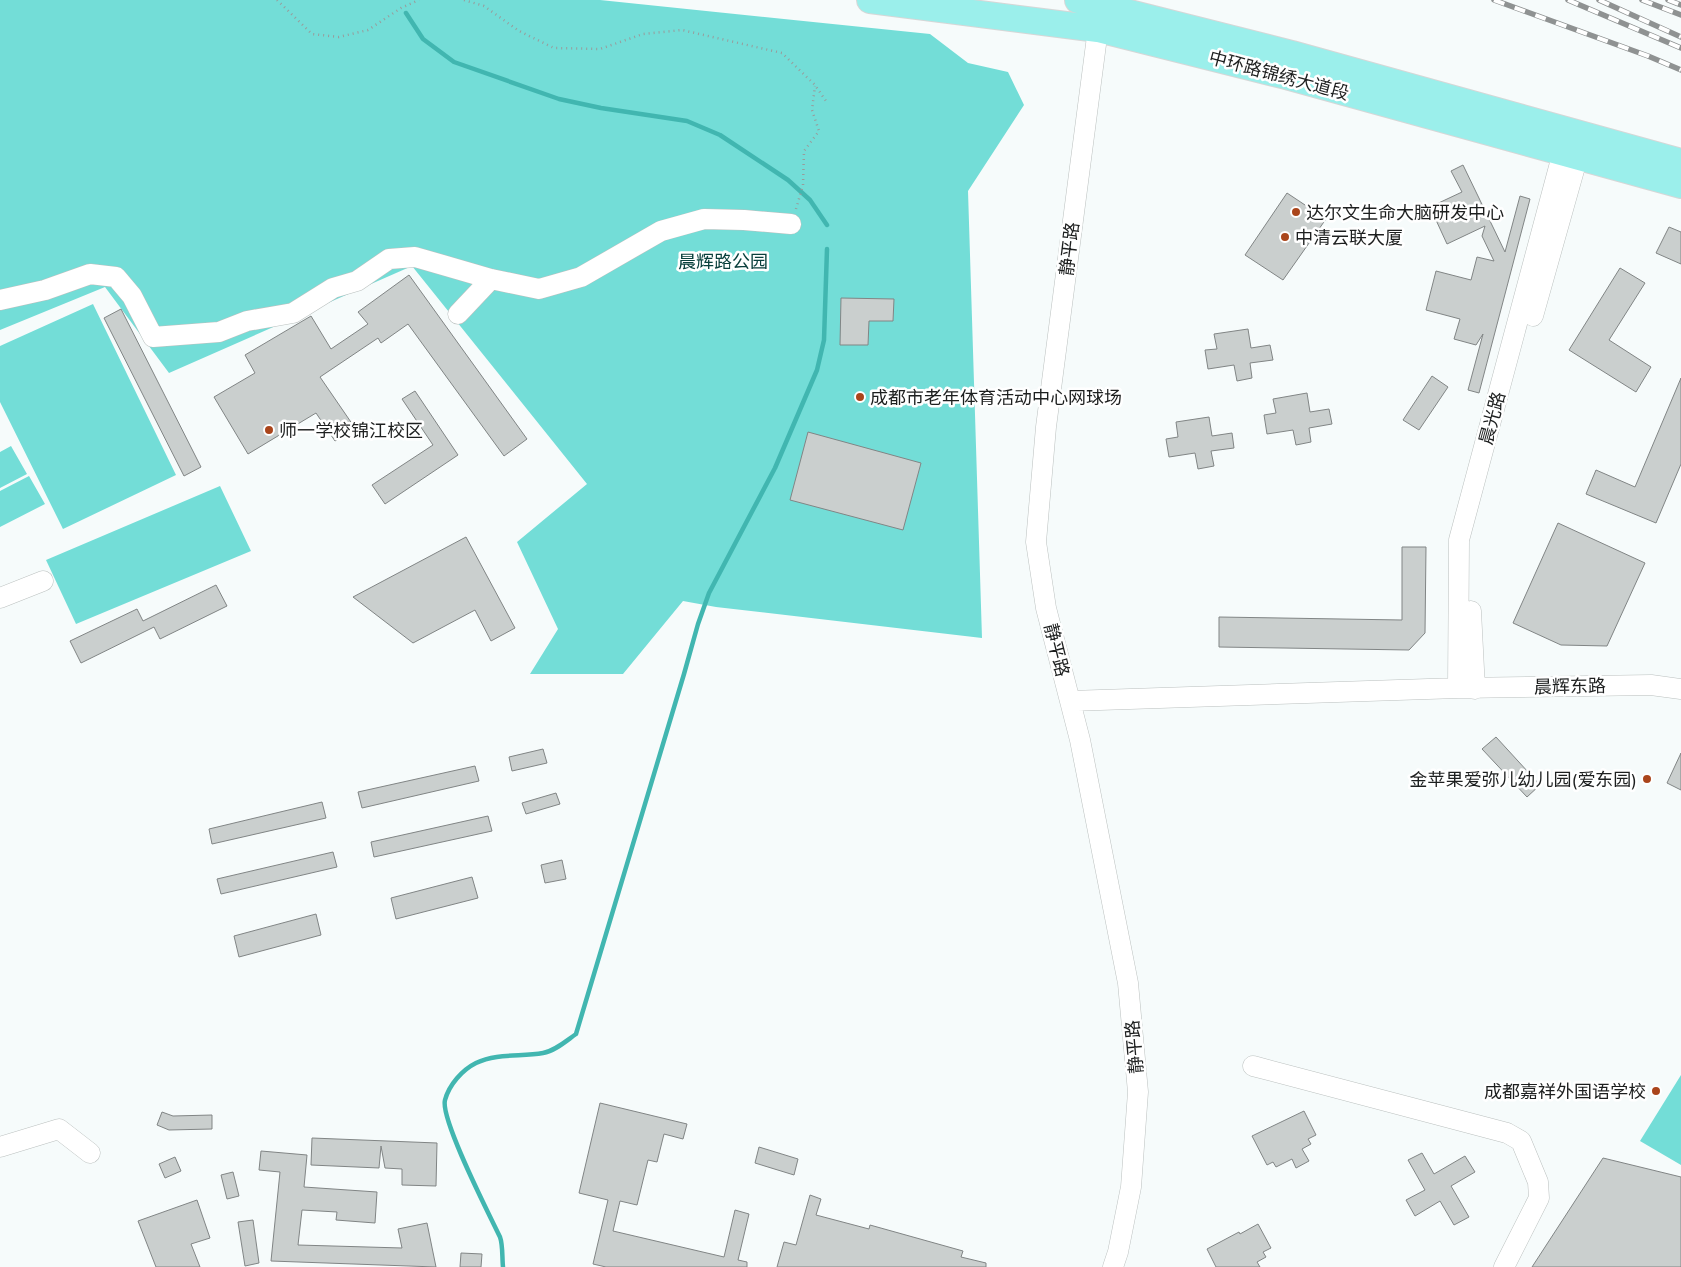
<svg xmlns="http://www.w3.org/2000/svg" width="1681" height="1267" font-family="Mulish,'Noto Sans SC',sans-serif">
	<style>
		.green { fill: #73ddd7 }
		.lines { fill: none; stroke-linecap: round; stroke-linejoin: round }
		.stream { stroke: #41b6b0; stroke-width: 4.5 }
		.building { fill: #cacfce; stroke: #818585 }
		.minor-casing { stroke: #bbc0bf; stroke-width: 21 }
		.major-casing { stroke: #d6d7d7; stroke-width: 28 }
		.path { stroke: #989c9c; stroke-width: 2.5; stroke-dasharray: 1 4; stroke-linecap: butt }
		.minor { stroke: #fff; stroke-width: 20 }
		.major { stroke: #9befeb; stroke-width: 26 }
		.rail-casing { stroke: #8f9292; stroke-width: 5.5 }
		.rail { stroke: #fff; stroke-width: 4; stroke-dasharray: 11; stroke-linecap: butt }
		.poi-dot { fill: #aa451b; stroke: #fff; stroke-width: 2 }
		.labels { text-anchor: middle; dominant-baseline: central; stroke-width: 5; stroke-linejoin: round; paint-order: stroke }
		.street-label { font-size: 18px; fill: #1d1f1f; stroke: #fff }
		.poi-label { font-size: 18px; fill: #1d1f1f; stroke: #fff; text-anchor: start }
		.park-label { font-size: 18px; fill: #0a403d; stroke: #fff }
	</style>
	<rect width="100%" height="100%" fill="#f6fbfb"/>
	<path class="green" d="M0,0H600L930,34L968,63L1008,72L1024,105L968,191L982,638L716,607L683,601L623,674H530L558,629L517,542L587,484L412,266L169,373L105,287L0,330Z
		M93,304L176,475L63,529L0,402V346Z
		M11,446L27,474L0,488V452Z
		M29,476L45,504L0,527V491Z
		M220,486L251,551L76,624L46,560Z
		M1681,1075V1165L1640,1141Z"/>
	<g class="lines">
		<path class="stream" d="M406,13L423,39L454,62L559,99L601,108L687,121L720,135L788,180L810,200L827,225
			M503,1267C502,1258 503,1245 500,1237C489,1214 440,1119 445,1100C449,1085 462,1070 476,1063C497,1053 521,1057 543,1053C555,1051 566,1041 576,1034L684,674L698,624L709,593L775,468L817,370L824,340L827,249"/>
	</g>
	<path class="building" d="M1463,165L1505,252L1520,196L1530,199L1479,393L1468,390L1483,334L1476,345L1454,339L1460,319L1426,310L1436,271L1471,280L1477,257L1494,261L1482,236L1485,226L1447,244L1430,207L1462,192L1451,171Z
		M1287,193L1326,219L1283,280L1245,255Z
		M1669,227L1681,232V264L1656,253Z
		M1620,268L1645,283L1609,340L1651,367L1636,392L1569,350Z
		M409,275L527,439L504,456L408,324L381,343L378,338L320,377L355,428L335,441L316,413L248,454L214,397L255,373L245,355L311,316L331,349L368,324L358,312Z
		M841,298L894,299L893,321H869L868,345H840Z
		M121,309L201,467L184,476L104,318Z
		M1248,329L1251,348L1270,345L1273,360L1250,363L1252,378L1237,381L1234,365L1208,369L1205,350L1217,349L1214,334Z
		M1432,376L1448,387L1419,430L1403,420Z
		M1681,378V464L1656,523L1586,494L1596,470L1635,487Z
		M415,391L458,455L385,504L372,485L433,445L402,399Z
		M1307,393L1310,412L1329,409L1332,424L1309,428L1311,442L1296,445L1293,430L1267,434L1264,415L1276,413L1273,399Z
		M1209,417L1212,436L1232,433L1234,448L1211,451L1214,466L1198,469L1195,453L1169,457L1166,439L1178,437L1176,422Z
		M808,432L921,463L903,530L790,500Z
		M1558,523L1645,563L1607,646L1561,645L1513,623Z
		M466,537L515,628L491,641L475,610L413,643L353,597Z
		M1402,547H1426L1425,633L1409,650L1219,647V617L1402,620Z
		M216,585L227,606L160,639L154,627L81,663L70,641L137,609L143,621Z
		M1496,737L1540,785L1527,797L1482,749Z
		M543,749L547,763L512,771L509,757Z
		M1681,753V790L1667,783Z
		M475,766L479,781L362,808L358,792Z
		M556,793L560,804L526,814L522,803Z
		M322,802L326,818L212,844L209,829Z
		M488,816L492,831L374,857L371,842Z
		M333,852L337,867L221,894L217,879Z
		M562,860L566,879L545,883L541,865Z
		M472,877L478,898L396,919L391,898Z
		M316,914L321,935L239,957L234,936Z
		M600,1103L687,1124L683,1139L664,1134L657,1162L648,1160L637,1205L620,1201L613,1231L724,1257L735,1210L749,1214L738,1260L747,1262V1267H606L593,1264L608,1200L579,1193Z
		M1304,1111L1316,1135L1308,1139L1311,1144L1302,1149L1309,1161L1296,1168L1292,1159L1276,1167L1273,1162L1267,1165L1252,1136Z
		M162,1112L173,1116L212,1115V1129L169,1130L157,1125Z
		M312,1138L437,1143L436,1186L402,1185V1169L385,1168L381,1146L379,1168L311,1165Z
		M759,1147L798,1159L794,1175L755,1163Z
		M261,1151L307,1155L304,1187L377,1192L375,1223L336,1220L337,1212L302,1210L298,1245L402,1248L398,1229L427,1223L436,1267L271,1261L280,1172L259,1170Z
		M1422,1153L1434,1174L1465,1156L1475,1172L1451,1186L1469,1217L1454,1225L1440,1201L1415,1216L1406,1200L1425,1190L1408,1160Z
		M175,1157L181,1171L165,1178L159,1164Z
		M1603,1158L1681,1177V1267H1532Z
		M233,1172L239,1196L227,1199L221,1175Z
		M810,1195L821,1199L816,1215L869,1229L870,1225L963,1251L961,1257L986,1263V1267H777L784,1242L796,1245Z
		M197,1200L210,1238L191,1244L200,1267H156L138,1221Z
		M253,1220L259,1263L245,1266L238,1222Z
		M1258,1224L1271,1248L1263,1252L1266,1257L1257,1262L1260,1267H1216L1207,1249L1239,1232L1240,1234Z
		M461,1253L482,1254L481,1267H460Z"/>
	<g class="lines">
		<g class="minor-casing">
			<path id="minor" d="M1098,29L1046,427L1036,542L1046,608L1080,740L1128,983L1138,1092L1131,1187L1118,1252L1113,1267
				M0,300L45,290L90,274L116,277L132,296L153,337L219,332L247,321L293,313L333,288L357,281L389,259L415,257L491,279L539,289L581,277L661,231L704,219L744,220L791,224
				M458,314L491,279
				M1533,316L1578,156
				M0,598L43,581
				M1471,611L1475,689
				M1458,688L1459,540L1563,152
				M1070,701L1458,688L1651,685L1681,689
				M1253,1066L1507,1133L1521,1141L1538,1182L1539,1198L1504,1267
				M0,1147L59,1129L90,1153"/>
		</g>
		<g class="major-casing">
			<path id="major" d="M870,0L1098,29L1286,76L1681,185
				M1078,0L1292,54L1681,162"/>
		</g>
		<path class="path" d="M277,0L312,34L339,37L368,30L401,8L419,0
			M464,0L484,6L519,31L554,48L600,49L643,34L682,30L782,53L815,85L826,101
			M796,209L803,185L804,151L819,131L812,110L815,86"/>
		<use href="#minor" class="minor"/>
		<use href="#major" class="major"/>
		<g class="rail-casing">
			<path id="rail" d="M1494,0L1648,56L1681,70
				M1568,0L1681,48
				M1599,0L1681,37
				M1642,0L1681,15
				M1668,0L1681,5"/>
		</g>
		<use href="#rail" class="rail"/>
	</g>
	<g class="poi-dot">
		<circle cx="1296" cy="212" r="5"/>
		<circle cx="1285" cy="237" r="5"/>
		<circle cx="860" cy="397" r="5"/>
		<circle cx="269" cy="430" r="5"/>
		<circle cx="1647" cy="779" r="5"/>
		<circle cx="1656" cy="1091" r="5"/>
	</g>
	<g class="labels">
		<g class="street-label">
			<text transform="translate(1279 75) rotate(15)">中环路锦绣大道段</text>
			<text transform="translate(1069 249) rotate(-83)">静平路</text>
			<text transform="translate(1492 418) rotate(-75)">晨光路</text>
			<text transform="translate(1057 650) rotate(76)">静平路</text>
			<text transform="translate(1570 686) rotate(-1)">晨辉东路</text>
			<text transform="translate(1134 1047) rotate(-95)">静平路</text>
		</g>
		<g class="poi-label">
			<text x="1306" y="212">达尔文生命大脑研发中心</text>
			<text x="1295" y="237">中清云联大厦</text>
			<text x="870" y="397">成都市老年体育活动中心网球场</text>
			<text x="279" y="430">师一学校锦江校区</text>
			<text x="1637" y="779" text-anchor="end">金苹果爱弥儿幼儿园(爱东园)</text>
			<text x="1646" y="1091" text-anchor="end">成都嘉祥外国语学校</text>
		</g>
		<g class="park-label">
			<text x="723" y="261">晨辉路公园</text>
		</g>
	</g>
</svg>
